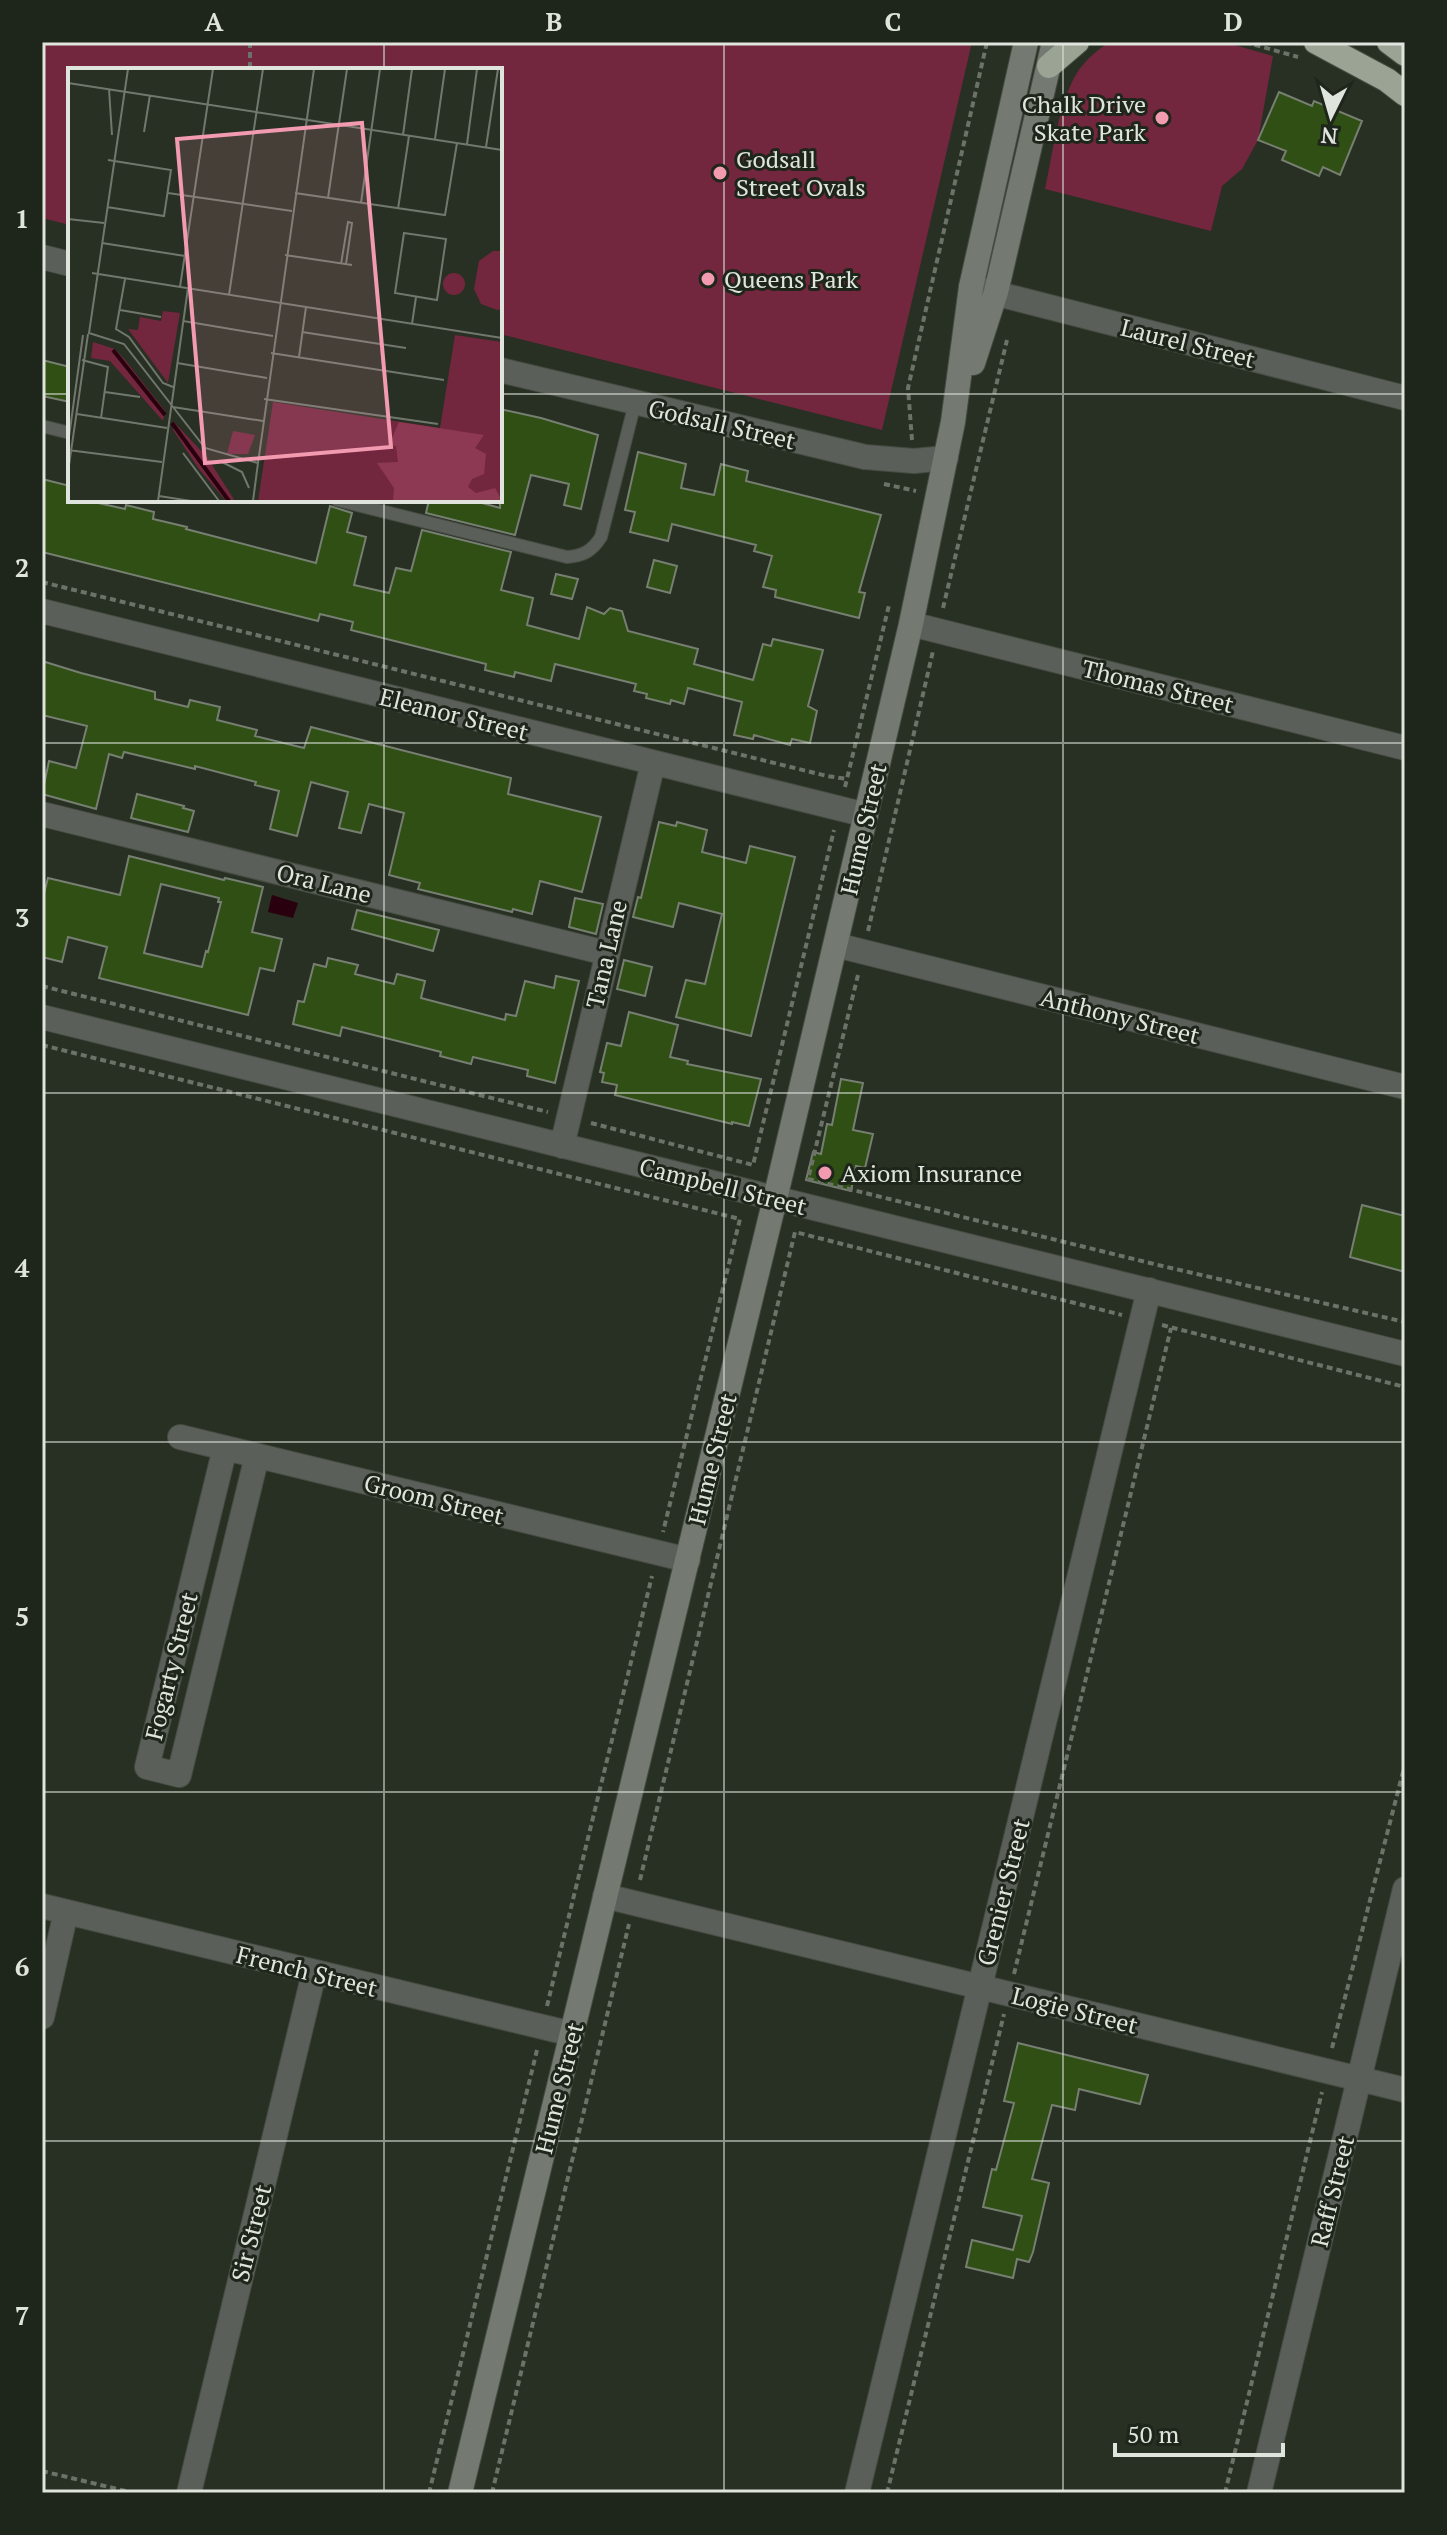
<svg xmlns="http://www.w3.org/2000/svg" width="1447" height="2535" font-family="'PT Serif',serif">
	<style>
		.green { fill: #73273f }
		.water { fill: #28000e }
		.building { fill: #2f4f14; stroke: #767f71; stroke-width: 2; fill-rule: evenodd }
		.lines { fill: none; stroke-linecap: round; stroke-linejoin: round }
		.lane-casing { stroke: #454c41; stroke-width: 14 }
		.street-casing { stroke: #454c41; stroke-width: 26 }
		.secondary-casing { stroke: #454c41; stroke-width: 26 }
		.highway-casing { stroke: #454c41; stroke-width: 26 }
		.path { stroke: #6c7267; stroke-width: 4; stroke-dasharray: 6 4; stroke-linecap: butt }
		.lane { stroke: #5b5f59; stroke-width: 12 }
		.street { stroke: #5b5f59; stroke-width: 24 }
		.secondary { stroke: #747a71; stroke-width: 24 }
		.highway { stroke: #9aa394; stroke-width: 24 }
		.grid { fill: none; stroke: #dfe4dc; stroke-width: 2; stroke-opacity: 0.55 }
		.poi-dot { fill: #f29ab0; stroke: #1e251a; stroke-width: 3 }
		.labels { text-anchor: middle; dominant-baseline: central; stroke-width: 6; stroke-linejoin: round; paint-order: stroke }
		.poi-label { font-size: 24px; fill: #dfe4dc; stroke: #1e251a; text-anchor: start }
		.street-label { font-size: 24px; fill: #dfe4dc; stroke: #1e251a }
		.inset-river { fill: none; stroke: #28000e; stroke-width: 4 }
		.inset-road { fill: none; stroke: #71776d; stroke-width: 2 }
		.view { fill: #f29ab0; fill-opacity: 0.15; stroke: #f29ab0; stroke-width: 4 }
		.inset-edge { fill: none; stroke: #dfe4dc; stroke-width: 4 }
		.neatline { fill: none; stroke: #dfe4dc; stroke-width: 3 }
		.grid-label { font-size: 26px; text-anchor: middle; font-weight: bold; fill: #dfe4dc }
	</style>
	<rect width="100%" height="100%" fill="#282f23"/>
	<path class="green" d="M42,42H972L882,430L500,334V70H70V225L42,218Z
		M1109,42H1224L1273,56L1258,140L1242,169L1222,186L1211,231L1045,189C1053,154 1058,103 1077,73C1085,60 1097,51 1109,42Z"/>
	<path class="water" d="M272,895L298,903L293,918L268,912Z"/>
	<path class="building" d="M1279,92L1312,106L1314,101L1362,121L1340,175L1323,167L1319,176L1282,160L1286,151L1258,140Z
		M42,360L70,367V402L42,396Z
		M500,409L541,418L598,435L581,509L564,505L569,484L531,475L515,535L426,513L429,500H471L500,508Z
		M638,452L686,464L681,488L714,495L721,464L748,471L746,481L881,515L859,592L865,593L859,618L775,597L776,590L763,587L772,556L754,551L756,545L672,524L668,541L630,532L635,512L625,510Z
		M42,479L70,486V500H85L125,509L126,505L154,512L153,519L187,527L186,529L316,563L330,506L352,513L347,532L366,537L354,585L389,593L396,568L411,571L422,530L511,552L501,590L533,598L527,625L579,639L587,607L604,614L610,608L622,611L628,631L698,649L694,664L753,680L763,644L771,646L773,639L823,650L808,706L817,711L810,743L792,739L790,745L754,735L753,739L734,735L742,702L688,688L684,704L671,700L670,704L646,698L647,694L634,691L636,684L555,664L551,681L515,672L514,677L485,670L486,664L351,630L353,622L320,614L318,621L42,552Z
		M654,560L677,566L670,593L647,587Z
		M556,574L578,579L572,599L551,594Z
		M42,661L81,673L155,692V699L188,707L190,700L220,707L217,720L257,730L255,736L304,748L311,727L511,778L508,794L601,817L582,892L540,881L532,914L513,909L512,912L418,889L420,883L389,875L404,813L369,804L361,833L339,828L348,792L311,782L297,836L270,829L279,791L255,785L256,782L195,766V769L124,752L122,758L109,754L96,809L42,794L49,761L76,768L87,726L42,715Z
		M137,794L184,806L183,808L194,811L188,832L131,818Z
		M659,822L676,826L677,822L707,830L702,852L746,863L750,846L795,857L751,1036L676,1017L686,980L705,984L722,914L679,903L673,927L633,917L638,897L641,898Z
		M129,856L224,880L225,878L263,887L252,932L282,939L274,971L260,968L248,1015L99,978L107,947L68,937L62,962L42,957V901L48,878L120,895ZM161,884L219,898L218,902H221L208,952L206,951L202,967L144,953Z
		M575,898L603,904L596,934L569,927Z
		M357,910L439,930L433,951L352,929Z
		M328,958L358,965L355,974L394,984L397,974L425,981L421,998L505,1020L506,1014L516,1016L525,981L554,988L556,976L579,981L555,1083L527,1076L528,1070L473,1057L471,1064L440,1056L441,1052L342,1027L340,1036L293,1024L298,1001L304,1002L314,964L326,967Z
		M624,960L652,967L645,996L617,989Z
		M629,1012L678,1025L670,1057L688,1061L687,1064L761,1079L749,1126L732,1122V1124L615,1095L617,1085L602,1082L604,1073L600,1072L607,1043L621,1046Z
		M841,1079L863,1083L853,1130L873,1134L865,1168L856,1166L851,1191L806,1180L813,1152L821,1154L827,1124L832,1125Z
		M1362,1205L1405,1216V1272L1350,1257Z
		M1018,2043L1148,2075L1140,2104L1079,2089L1075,2110L1052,2105L1032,2179L1049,2183L1033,2252L1029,2262L1017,2259L1013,2278L966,2267L972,2240L1013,2250L1022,2216L983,2207L992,2169L996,2170L1014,2103L1004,2101Z"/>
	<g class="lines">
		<g class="lane-casing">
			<path id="lane" d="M42,426L70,433
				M337,500L567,557C583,556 592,551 601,537L635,403"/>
		</g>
		<g class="street-casing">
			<path id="street" d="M42,257L70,264
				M971,287L1405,398
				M500,370L865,457L914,461L946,458
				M42,611L866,815
				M911,624L1405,748
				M42,814L606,953
				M836,945L1405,1087
				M42,1017L1405,1354
				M562,1146L653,763
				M180,1437L688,1560
				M225,1448L147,1767L179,1775L257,1456
				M605,1896L1405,2090
				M42,1906L572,2034
				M42,2017L66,1912
				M189,2493L314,1973
				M857,2493L1149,1290
				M1259,2493L1405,1889"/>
		</g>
		<g class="secondary-casing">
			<path id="secondary" d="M973,363L996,292L1054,42
				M460,2493L775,1199L911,624L953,422L971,287L1026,42"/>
		</g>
		<g class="highway-casing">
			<path id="highway" d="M1316,42L1387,80L1405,94
				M1389,42L1405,54
				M1049,66L1077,42"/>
		</g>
		<path class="path" d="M250,42V70
			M1245,42L1298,57
			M912,440L908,388L987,42
			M884,484L916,491
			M42,582L827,776L847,779
			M943,608L1007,340
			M845,787L889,605
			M868,931L933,651
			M858,975L808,1179L1154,1264L1405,1322
			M42,986L548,1112
			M42,1045L740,1219L663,1532
			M591,1123L753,1165L834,830
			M1162,1325L1405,1387
			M640,1880L795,1232L1122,1315
			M1014,1974L1171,1328
			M547,2006L652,1576
			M1332,2048L1405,1764
			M42,2471L134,2493
			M429,2493L537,2050
			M492,2493L629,1924
			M887,2493L1004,2014
			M1225,2493L1322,2092"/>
		<use href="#lane" class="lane"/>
		<use href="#street" class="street"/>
		<use href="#secondary" class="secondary"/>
		<use href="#highway" class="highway"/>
	</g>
	<path class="grid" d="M384,42V70M724,42V2493M1063,42V2493M42,394H70M500,394H1405M384,500V2493M42,743H1405M42,1093H1405M42,1442H1405M42,1792H1405M42,2141H1405"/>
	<g class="poi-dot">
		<circle cx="1162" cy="118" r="8"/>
		<circle cx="720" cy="173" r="8"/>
		<circle cx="708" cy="279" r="8"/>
		<circle cx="825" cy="1173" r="8"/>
	</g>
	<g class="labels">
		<g class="poi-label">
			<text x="1146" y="104" text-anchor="end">Chalk Drive<tspan x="1146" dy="28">Skate Park</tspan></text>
			<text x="736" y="159">Godsall<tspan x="736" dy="28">Street Ovals</tspan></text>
			<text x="724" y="279">Queens Park</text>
			<text x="841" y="1173">Axiom Insurance</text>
		</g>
		<g class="street-label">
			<text transform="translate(1188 343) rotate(14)">Laurel Street</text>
			<text transform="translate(722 424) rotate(13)">Godsall Street</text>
			<text transform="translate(1158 686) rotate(14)">Thomas Street</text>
			<text transform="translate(454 714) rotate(14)">Eleanor Street</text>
			<text transform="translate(863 829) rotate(-77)">Hume Street</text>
			<text transform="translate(324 883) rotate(14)">Ora Lane</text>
			<text transform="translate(606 954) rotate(-77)">Tana Lane</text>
			<text transform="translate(1120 1016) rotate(14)">Anthony Street</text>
			<text transform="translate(723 1186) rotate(14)">Campbell Street</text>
			<text transform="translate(712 1459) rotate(-76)">Hume Street</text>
			<text transform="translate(434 1499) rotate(14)">Groom Street</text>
			<text transform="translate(171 1666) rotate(-76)">Fogarty Street</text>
			<text transform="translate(1003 1892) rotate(-76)">Grenier Street</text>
			<text transform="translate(307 1971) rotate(14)">French Street</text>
			<text transform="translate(1075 2010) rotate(14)">Logie Street</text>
			<text transform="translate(559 2088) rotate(-76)">Hume Street</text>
			<text transform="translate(1332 2191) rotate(-76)">Raff Street</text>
			<text transform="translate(251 2233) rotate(-76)">Sir Street</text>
		</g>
	</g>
	<g transform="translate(68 68)">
		<rect width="434" height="434" fill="#282f23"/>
		<path d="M425,183H434V241L429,242L413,236L406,221L411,193ZM375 216a11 11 0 1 1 22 0a11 11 0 1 1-22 0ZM95,243L112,245L100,315L60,261L70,262L72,249L93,253ZM387,267L434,274V433H190L205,334L372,360ZM25,274L47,281L57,292L97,343L95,353L42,293L23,290ZM105,353L139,389L167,433H158L131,401L105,362ZM165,363L187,367L180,386H159Z" fill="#73273f"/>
		<path d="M331,354L416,367L407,380L418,386L416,406L404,411L400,419L408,425L427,420L434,433H325L326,420L309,395L330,394L328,378L321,377Z" fill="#8e3953"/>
		<path class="inset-river" d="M45,282L97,347M104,355L161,433"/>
		<path class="inset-road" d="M60,1L21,265L56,276L137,380L190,395L185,433M0,15L434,82M41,21L44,67M76,64L82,27M335,67L344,1M367,71L377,1M399,76L409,1M418,79L430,1M100,125L224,143M227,125L377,147L389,75M260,130L279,1M293,135L312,1M39,139L96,148L103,102L40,92M330,141L341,68M0,151L36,155M336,165L378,171L369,232L327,225ZM34,175L117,188M217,187L284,197M273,196L280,154L284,155L278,196M24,205L434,270M57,211L48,261L61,269L95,315L105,319M112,219L145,1M161,227L195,1M52,242L93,249M115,253L205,268M344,256L348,229M234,264L338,280M203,285L376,312M231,289L238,239M14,292L40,299L33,350M109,295L199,310M37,324L72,329M196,331L370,356M105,339L195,353M9,346L99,360M0,376L15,267M0,382L94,394M115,385L151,433M154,394L174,404L181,420M190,395L246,1M0,404L20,266M91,428L123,433M90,433L120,220"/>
		<path class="view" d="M294,55L323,379L137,395L109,71Z"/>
		<rect width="434" height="434" class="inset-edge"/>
	</g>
	<rect width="1447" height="2535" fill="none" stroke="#1e251a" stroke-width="88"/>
	<g transform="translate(1331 116) rotate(185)" stroke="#1e251a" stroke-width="6" paint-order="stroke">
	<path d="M0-6L14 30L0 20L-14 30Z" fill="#dfe4dc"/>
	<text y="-12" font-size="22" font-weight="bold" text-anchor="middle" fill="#dfe4dc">N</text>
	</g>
	<path d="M1115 2443v12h168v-12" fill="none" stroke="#dfe4dc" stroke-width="4"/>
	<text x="1127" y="2443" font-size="24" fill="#dfe4dc" stroke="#1e251a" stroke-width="6" paint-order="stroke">50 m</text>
	<rect x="44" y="44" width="1359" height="2447" class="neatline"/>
	<g class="grid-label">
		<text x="214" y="31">A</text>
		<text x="554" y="31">B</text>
		<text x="893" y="31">C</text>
		<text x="1233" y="31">D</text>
		<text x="22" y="228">1</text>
		<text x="22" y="577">2</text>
		<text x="22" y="927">3</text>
		<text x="22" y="1277">4</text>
		<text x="22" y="1626">5</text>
		<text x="22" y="1976">6</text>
		<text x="22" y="2325">7</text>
	</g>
</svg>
